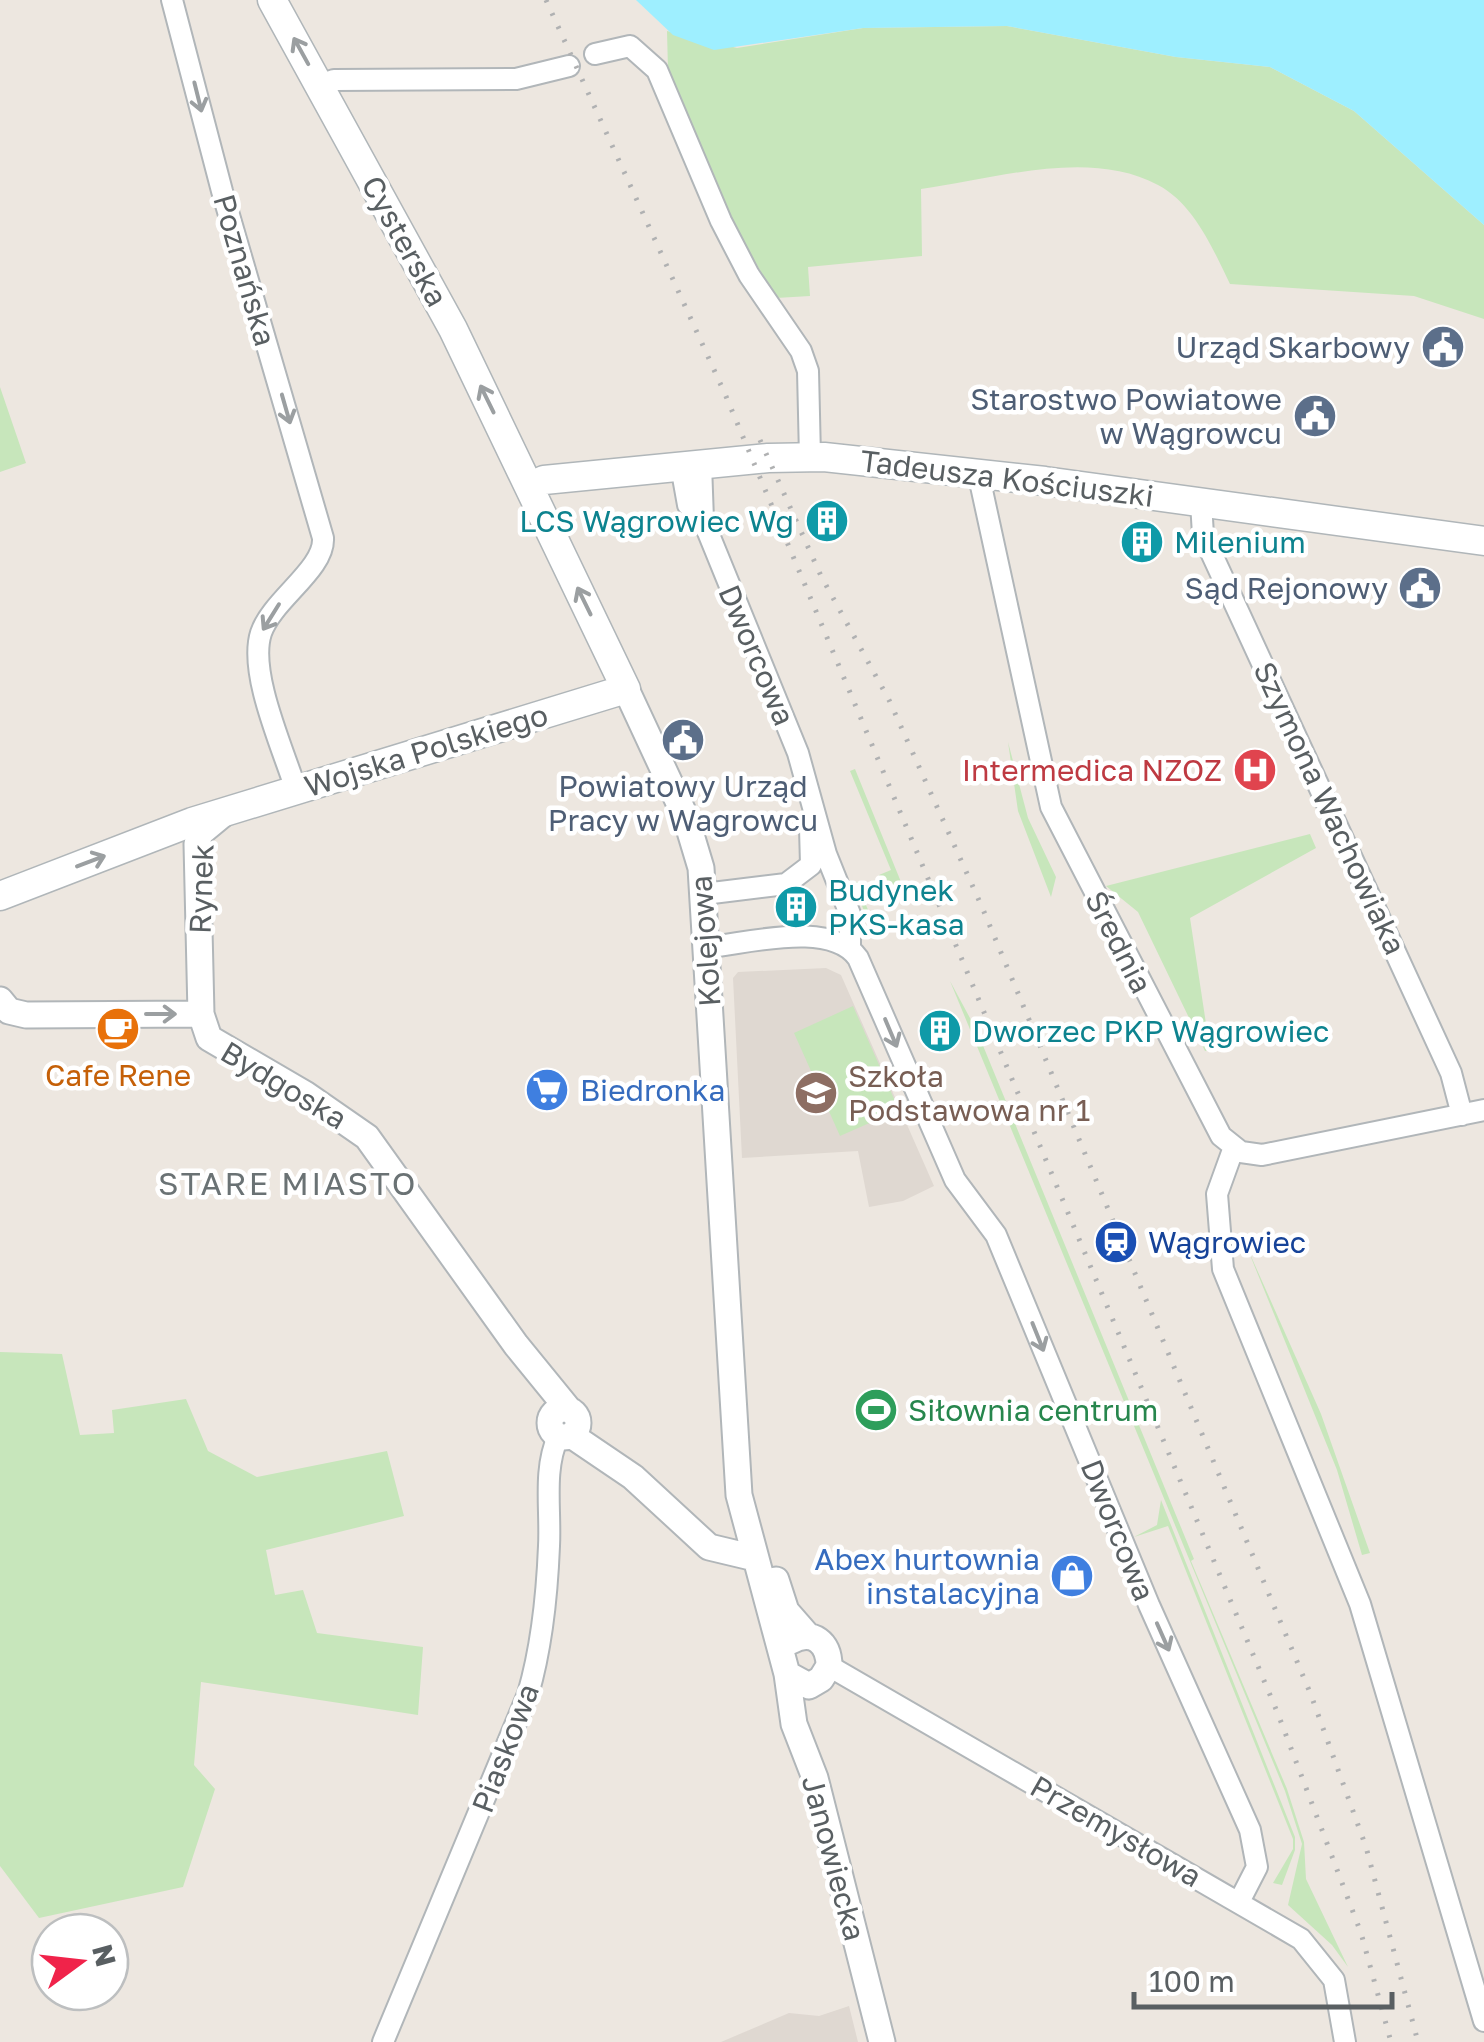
<svg xmlns="http://www.w3.org/2000/svg" width="1484" height="2042" font-family="'Golos Text',sans-serif">
	<style>
		.education { fill: #dfd8d1 }
		.green { fill: #c7e6bb }
		.water { fill: #9eefff }
		.lines { fill: none; stroke-linecap: round; stroke-linejoin: round }
		.minor-casing { stroke: #b1b6b9; stroke-width: 24 }
		.tertiary-casing { stroke: #b1b6b9; stroke-width: 29 }
		.secondary-casing { stroke: #b0b6b9; stroke-width: 31 }
		.minor { stroke: #fff; stroke-width: 20 }
		.tertiary { stroke: #fff; stroke-width: 25 }
		.secondary { stroke: #fff; stroke-width: 28 }
		.rail { stroke: #b0b1b2; stroke-width: 5; stroke-dasharray: 2.5 12; stroke-linecap: butt }
		.oneway { stroke: #9b9fa1 }
		.labels { text-anchor: middle; dominant-baseline: central; stroke-width: 9; stroke-linejoin: round; paint-order: stroke }
		.street-label { font-size: 30px; fill: #595f62; stroke: #fff }
		.service-label { font-size: 30px; fill: #4e5e75; stroke: #fff; text-anchor: end }
		.culture-label { font-size: 30px; fill: #0d838f; stroke: #fff; text-anchor: start }
		.health-label { font-size: 30px; fill: #be3a42; stroke: #fff; text-anchor: end }
		.food-label { font-size: 30px; fill: #c56008; stroke: #fff }
		.education-label { font-size: 30px; fill: #785e54; stroke: #fff; text-anchor: start }
		.shop-label { font-size: 30px; fill: #366cbe; stroke: #fff; text-anchor: start }
		.transit-label { font-size: 30px; fill: #164399; stroke: #fff; text-anchor: start }
		.leisure-label { font-size: 30px; fill: #27864d; stroke: #fff; text-anchor: start }
		.neighbourhood-label { font-size: 32px; letter-spacing: 2.5px; fill: #6a7274; stroke: #fff }
	</style>
	<rect width="100%" height="100%" fill="#ede7e0"/>
	<path class="education" d="M826,968L841,975L934,1186L903,1201L869,1207L858,1151L742,1158L733,978L738,972Z
		M849,2006L858,2042H721L789,2013L819,2016Z"/>
	<path class="green" d="M1007,26L1176,57L1270,67L1354,111L1484,225V319L1414,296L1230,284C1213,249 1194,204 1158,185C1089,148 994,179 921,189L922,256L808,267L810,296L776,298L730,218L668,70L667,31L737,48L863,28Z
		M0,387L26,463L0,472Z
		M1008,742L1028,818L1056,877L1051,897L1018,811Z
		M855,769L901,882L863,898L871,917L867,919L853,882H861L867,895L884,888L879,875L891,870L850,771Z
		M1310,834L1316,848L1190,918L1210,1050L1205,1051L1138,912L1106,886Z
		M950,981L977,1031L1194,1559L1191,1561L1287,1789L1304,1842L1306,1879L1348,1967L1332,1945L1288,1905L1302,1844L1285,1791Z
		M853,1006L899,1110L840,1136L794,1033Z
		M1246,1245L1321,1414L1370,1553L1362,1555L1337,1470Z
		M0,1352L62,1354L80,1435L114,1433L112,1410L186,1399L208,1451L257,1477L387,1451L404,1516L266,1550L275,1595L303,1590L317,1633L423,1647L418,1715L201,1682L194,1765L215,1789L183,1887L39,1918L0,1866Z
		M1161,1500L1295,1837V1850L1282,1885L1273,1883L1293,1849V1839L1168,1526L1134,1537L1157,1525Z"/>
	<path class="water" d="M636,0H1484V225L1354,111L1270,67L1176,57L1007,26L863,28L714,50L673,35Z"/>
	<g class="lines">
		<g class="minor-casing">
			<path id="minor" d="M172,0L222,191L323,538C325,569 272,600 261,633C248,673 284,751 296,790
				M595,54L630,46L657,70L721,221L749,275L801,351L808,371L810,457
				M320,85L334,80L516,79L569,66
				M701,464L703,520L798,753L826,854L850,914V946
				M681,466L688,505L703,520
				M978,472L1051,807L1221,1136L1241,1152L1262,1155L1484,1110
				M1201,502L1203,535L1451,1073L1462,1115
				M704,894L786,884L811,865L810,828
				M708,947C750,943 831,920 858,958L955,1180L996,1235L1149,1605L1250,1830L1257,1867L1239,1902
				M1234,1147L1217,1194L1223,1269L1360,1604L1484,2021
				M829,1666L1301,1939L1334,1980L1345,2042
				M383,2042L528,1694C542,1646 547,1596 549,1546C551,1510 543,1470 558,1437"/>
		</g>
		<g class="tertiary-casing">
			<path id="tertiary" d="M626,689L686,818L701,868L739,1495L787,1674L794,1724L815,1778L882,2042
				M223,814L200,833L197,844L201,1014L209,1038L305,1094L367,1137L516,1345L569,1410
				M0,1000L9,1011L26,1015L201,1014
				M550 1423a14 14 0 1 1 28 0a14 14 0 1 1-28 0Z
				M571,1435L633,1477L709,1547L755,1558
				M776,1580L786,1611L807,1635
				M787,1674L809,1686L821,1679L829,1666C829,1643 813,1629 791,1641"/>
		</g>
		<g class="secondary-casing">
			<path id="secondary" d="M529,487L544,480L768,458L824,457L1045,481L1484,541
				M0,896L192,822L626,689L453,329L272,0"/>
		</g>
		<use href="#minor" class="minor"/>
		<use href="#tertiary" class="tertiary"/>
		<use href="#secondary" class="secondary"/>
		<path class="rail" d="M546,0L725,394L1278,1714L1361,1933L1391,2042
			M760,440L821,576L889,700L982,907L1311,1695L1366,1847L1418,2042"/>
	</g>
	<defs><path id="oneway-shaft" d="M-6 0H5M1.5-3L5.5 0L1.5 3" fill="none" stroke-width="1.6" stroke-linecap="round" stroke-linejoin="round" transform="scale(2.5)"/></defs>
	<g class="oneway">
		<use href="#oneway-shaft" transform="translate(301 51) rotate(-119)"/>
		<use href="#oneway-shaft" transform="translate(198 97) rotate(76)"/>
		<use href="#oneway-shaft" transform="translate(487 399) rotate(-116)"/>
		<use href="#oneway-shaft" transform="translate(286 409) rotate(74)"/>
		<use href="#oneway-shaft" transform="translate(584 601) rotate(-116)"/>
		<use href="#oneway-shaft" transform="translate(271 617) rotate(122)"/>
		<use href="#oneway-shaft" transform="translate(91 861) rotate(-21)"/>
		<use href="#oneway-shaft" transform="translate(161 1014)"/>
		<use href="#oneway-shaft" transform="translate(891 1033) rotate(67)"/>
		<use href="#oneway-shaft" transform="translate(1038 1337) rotate(68)"/>
		<use href="#oneway-shaft" transform="translate(1163 1637) rotate(66)"/>
	</g>
	<defs>
		<g id="civic-disc" transform="scale(2.25)"><circle r="9.5" fill="#5c6f8a" stroke="#fff"/><path d="M-.6-6.5H3V-4.5H.6V-3L4-1V1h2V6H-6V1h2V-1L-.6-3ZM-1.2 2.5V6h2.4V2.5Z" fill="#fff"/></g>
		<g id="building-disc" transform="scale(2.25)"><circle r="9.5" fill="#0f9aa8" stroke="#fff"/><path d="M-4-6H4V6H1V3H-1V6H-4ZM-2.5-4.3h1.7v1.8h-1.7ZM.8-4.3h1.7v1.8H.8ZM-2.5-1h1.7V.8h-1.7ZM.8-1h1.7V.8H.8Z" fill="#fff"/></g>
		<g id="hospital-disc" transform="scale(2.25)"><circle r="9.5" fill="#e0444e" stroke="#fff"/><path d="M-5-5h3v3.5h4V-5h3V5h-3V1.5h-4V5h-3Z" fill="#fff"/></g>
		<g id="cafe-disc" transform="scale(2.25)"><circle r="9.5" fill="#e8710a" stroke="#fff"/><path d="M-5.5-4.5H6V0H3Q3 3.5 0 3.5H-2.5Q-5.5 3.5-5.5 0ZM3-3.2v2h1.7v-2ZM-6 4.5H4V6H-6Z" fill="#fff"/></g>
		<g id="supermarket-disc" transform="scale(2.25)"><circle r="9.5" fill="#3f7fe0" stroke="#fff"/><path d="M-6-5.5h2.5l.6 2H6L4.5 2H-2.5L-4.4-4H-6ZM-1.5 3.2a1.3 1.3 0 1 0 .1 0ZM3 3.2a1.3 1.3 0 1 0 .1 0Z" fill="#fff"/></g>
		<g id="school-disc" transform="scale(2.25)"><circle r="9.5" fill="#8d6e63" stroke="#fff"/><path d="M0-5L7-2L0 1L-7-2ZM-4 1L0 2.5L4 1V4Q0 6-4 4Z" fill="#fff"/></g>
		<g id="station-disc" transform="scale(2.25)"><circle r="9.5" fill="#1a4fb4" stroke="#fff"/><path d="M-3-6H3Q5-6 5-4V2Q5 4 3 4L4.5 6H3L1.5 4h-3L-3 6H-4.5L-3 4Q-5 4-5 2V-4Q-5-6-3-6ZM-3.5-4v3h7v-3ZM-3.5 1v1.5H-2V1ZM2 1v1.5H3.5V1Z" fill="#fff"/></g>
		<g id="stadium-disc" transform="scale(2.25)"><circle r="9.5" fill="#2e9e5b" stroke="#fff"/><path d="M0-5a6.5 5 0 1 0 0 10a6.5 5 0 1 0 0-10ZM-3.5-1.8h7v3.6h-7Z" fill="#fff"/></g>
		<g id="shop-disc" transform="scale(2.25)"><circle r="9.5" fill="#3f7fe0" stroke="#fff"/><path d="M-5-2.5h2.3a2.7 3.5 0 0 1 5.4 0H5L5.5 6h-11ZM-1.5-2.5h3a1.5 2.3 0 0 0-3 0Z" fill="#fff"/></g>
	</defs>
	<g fill-rule="evenodd">
		<use href="#civic-disc" x="1443" y="347"/>
		<use href="#civic-disc" x="1315" y="416"/>
		<use href="#building-disc" x="827" y="521"/>
		<use href="#building-disc" x="1142" y="542"/>
		<use href="#civic-disc" x="1420" y="588"/>
		<use href="#civic-disc" x="683" y="740"/>
		<use href="#hospital-disc" x="1255" y="770"/>
		<use href="#building-disc" x="796" y="907"/>
		<use href="#cafe-disc" x="118" y="1029"/>
		<use href="#building-disc" x="940" y="1031"/>
		<use href="#supermarket-disc" x="547" y="1090"/>
		<use href="#school-disc" x="816" y="1093"/>
		<use href="#station-disc" x="1116" y="1242"/>
		<use href="#stadium-disc" x="876" y="1410"/>
		<use href="#shop-disc" x="1072" y="1576"/>
	</g>
	<g class="labels">
		<g class="street-label">
			<text transform="translate(405 241) rotate(61)">Cysterska</text>
			<text transform="translate(245 270) rotate(74)">Poznańska</text>
			<text transform="translate(1007 478) rotate(7)">Tadeusza Kościuszki</text>
			<text transform="translate(757 655) rotate(67)">Dworcowa</text>
			<text transform="translate(426 750) rotate(-17)">Wojska Polskiego</text>
			<text transform="translate(1330 808) rotate(65)">Szymona Wachowiaka</text>
			<text transform="translate(201 889) rotate(-88)">Rynek</text>
			<text transform="translate(705 941) rotate(-94)">Kolejowa</text>
			<text transform="translate(1119 942) rotate(63)">Średnia</text>
			<text transform="translate(284 1085) rotate(31)">Bydgoska</text>
			<text transform="translate(1118 1530) rotate(68)">Dworcowa</text>
			<text transform="translate(505 1748) rotate(-69)">Piaskowa</text>
			<text transform="translate(1116 1831) rotate(30)">Przemysłowa</text>
			<text transform="translate(834 1858) rotate(75)">Janowiecka</text>
		</g>
		<g class="service-label">
			<text x="1410" y="347">Urząd Skarbowy</text>
			<text x="1282" y="399">Starostwo Powiatowe<tspan x="1282" dy="34">w Wągrowcu</tspan></text>
			<text x="1388" y="588">Sąd Rejonowy</text>
			<text x="683" y="786" text-anchor="middle">Powiatowy Urząd<tspan x="683" dy="34">Pracy w Wagrowcu</tspan></text>
		</g>
		<g class="culture-label">
			<text x="794" y="521" text-anchor="end">LCS Wągrowiec Wg</text>
			<text x="1174" y="542">Milenium</text>
			<text x="828" y="890">Budynek<tspan x="828" dy="34">PKS-kasa</tspan></text>
			<text x="972" y="1031">Dworzec PKP Wągrowiec</text>
		</g>
		<g class="health-label">
			<text x="1222" y="770">Intermedica NZOZ</text>
		</g>
		<g class="food-label">
			<text x="118" y="1075">Cafe Rene</text>
		</g>
		<g class="education-label">
			<text x="848" y="1076">Szkoła<tspan x="848" dy="34">Podstawowa nr 1</tspan></text>
		</g>
		<g class="shop-label">
			<text x="580" y="1090">Biedronka</text>
			<text x="1040" y="1559" text-anchor="end">Abex hurtownia<tspan x="1040" dy="34">instalacyjna</tspan></text>
		</g>
		<g class="transit-label">
			<text x="1148" y="1242">Wągrowiec</text>
		</g>
		<g class="leisure-label">
			<text x="908" y="1410">Siłownia centrum</text>
		</g>
		<g class="neighbourhood-label">
			<text x="288" y="1183">STARE MIASTO</text>
		</g>
	</g>
	<g transform="translate(80 1962) rotate(75)"><circle r="48" fill="#ffffff" stroke="#bdbfc0" stroke-width="2.5"/>
	<path d="M0-8L18 38L0 25L-18 38Z" fill="#f0234a"/>
	<text y="-15" font-size="28" font-weight="bold" text-anchor="middle" fill="#595f62">N</text>
	</g>
	<path d="M1134 1992v15h258v-15" fill="none" stroke="#595f62" stroke-width="5"/>
	<text x="1149" y="1992" font-size="30" fill="#595f62" stroke="#ffffff" stroke-width="8" paint-order="stroke">100 m</text>
</svg>
